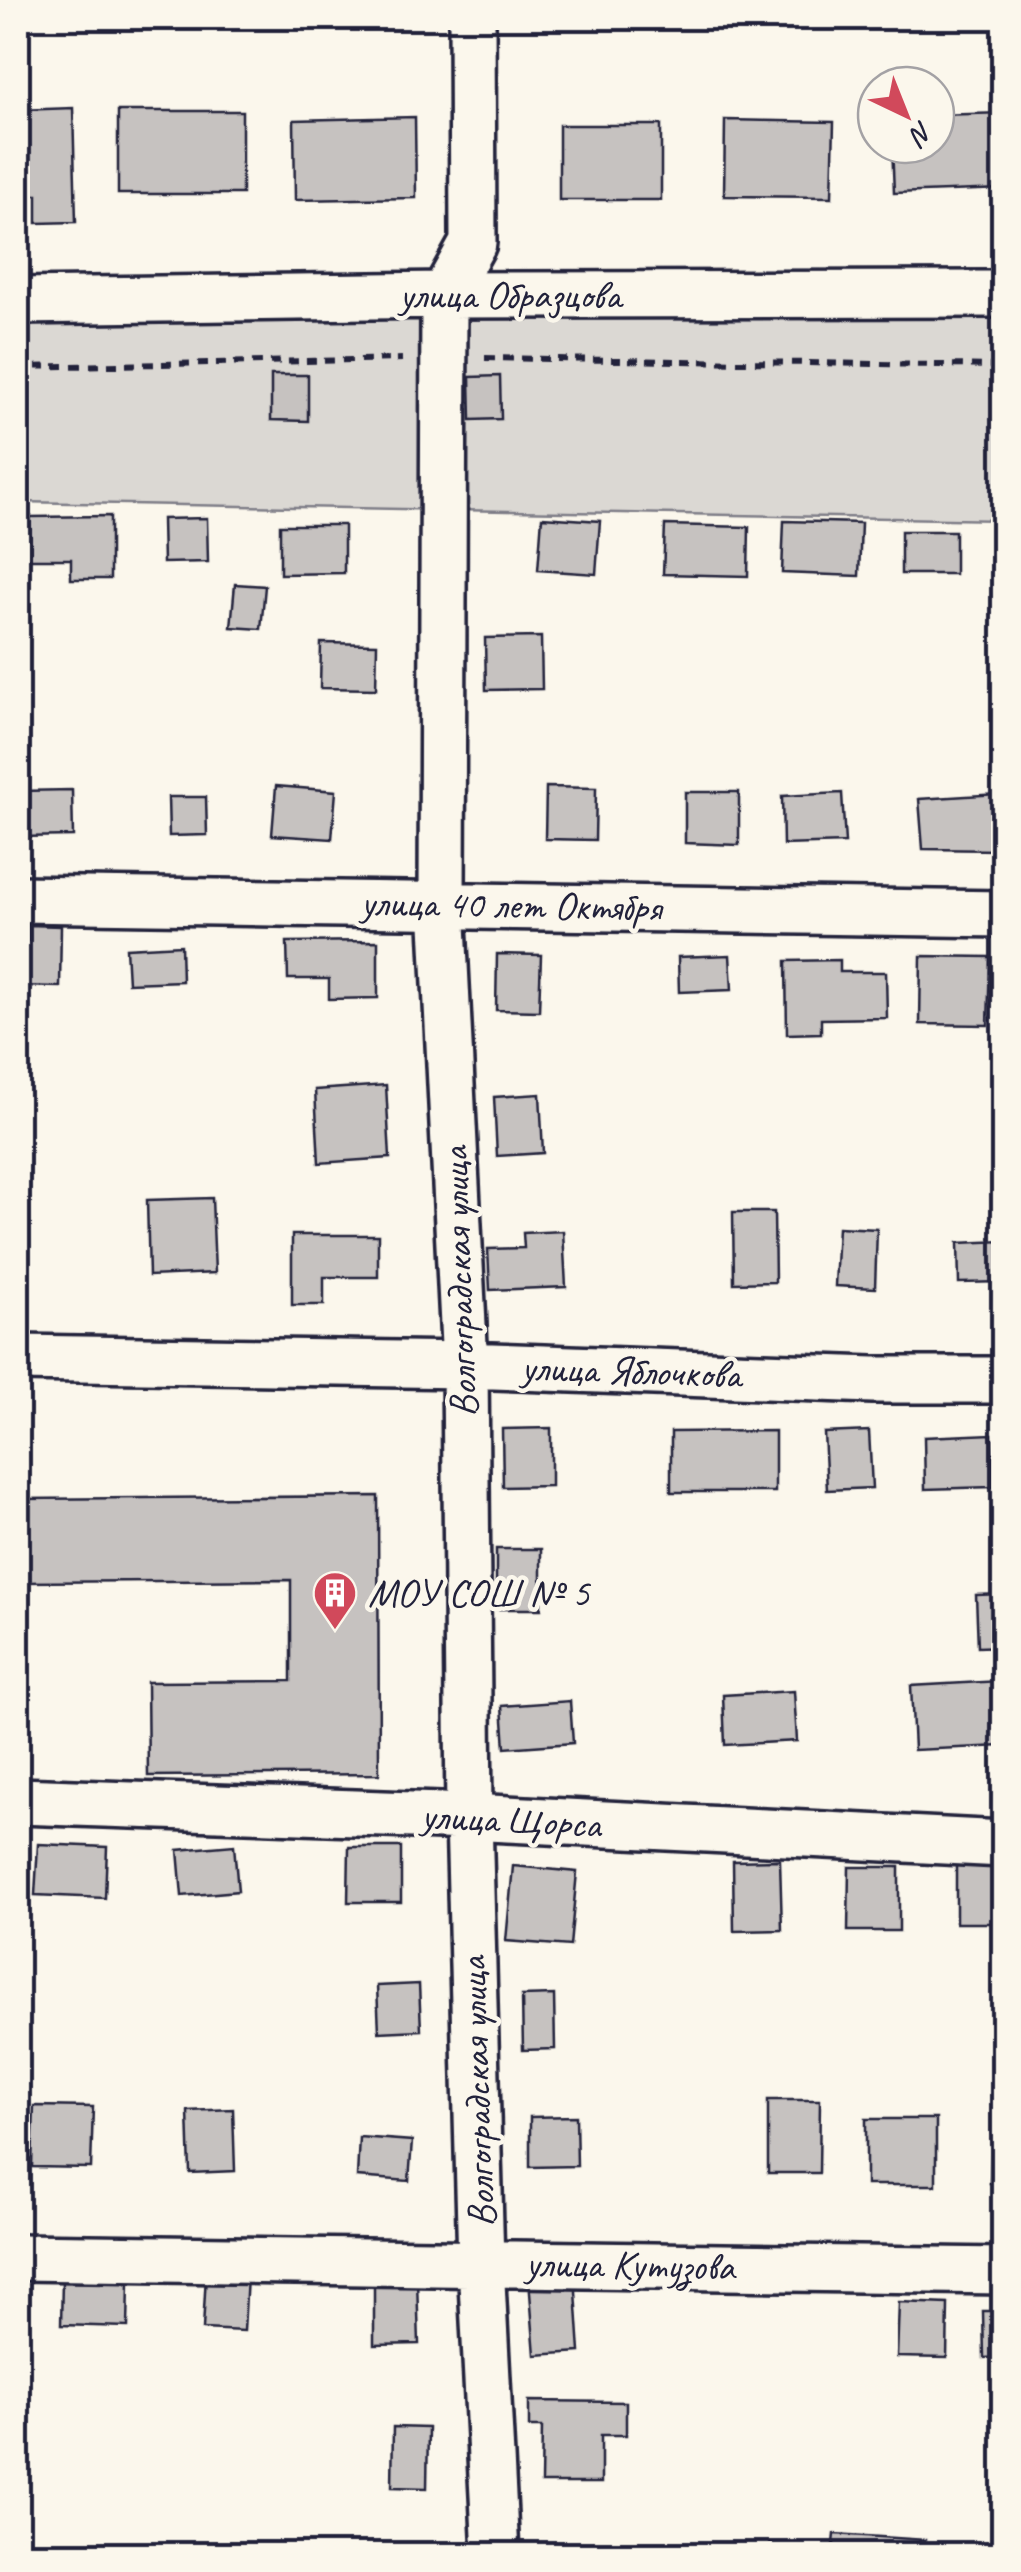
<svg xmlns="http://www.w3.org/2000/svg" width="1021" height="2572" font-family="Caveat,sans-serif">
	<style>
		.green { fill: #dbd8d3; stroke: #7e7d87; stroke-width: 2.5 }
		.building { fill: #c6c2c0; stroke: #22223b; stroke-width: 2.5 }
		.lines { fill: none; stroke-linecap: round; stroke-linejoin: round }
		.minor-casing { stroke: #22223b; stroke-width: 52 }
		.path { stroke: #22223b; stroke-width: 6; stroke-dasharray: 10 8; stroke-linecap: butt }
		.minor { stroke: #fbf7ec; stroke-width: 45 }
		.labels { text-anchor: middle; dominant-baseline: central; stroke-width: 9; stroke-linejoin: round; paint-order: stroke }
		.street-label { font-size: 40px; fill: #22223b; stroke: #fbf7ec }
		.poi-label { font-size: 40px; fill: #22223b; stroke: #fbf7ec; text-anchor: start }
	</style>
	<rect width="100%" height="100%" fill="#fbf7ec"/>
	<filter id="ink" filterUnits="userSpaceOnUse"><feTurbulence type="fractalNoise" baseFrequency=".01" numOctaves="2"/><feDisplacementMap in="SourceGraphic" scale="20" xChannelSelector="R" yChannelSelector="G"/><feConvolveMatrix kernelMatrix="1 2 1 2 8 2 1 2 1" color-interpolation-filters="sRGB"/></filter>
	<g filter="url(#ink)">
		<path class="green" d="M1003,294V520L18,502V301Z"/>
		<path class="building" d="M73,108L76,222L37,223V195H18V110Z
			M118,111H242V194H118Z
			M1004,113V189L894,193L892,145H936V115Z
			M415,117L416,198L295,200L294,120Z
			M725,120L834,122L832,197L724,196Z
			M559,125H661V200H559Z
			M271,375H308V421L271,420Z
			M500,376L501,419L471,420L470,377Z
			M110,516V579H71V559H30V517Z
			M542,517L600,521L596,574L538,570Z
			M207,518L208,562L163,563L162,519Z
			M784,521L861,523L859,576L782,573Z
			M280,525H344V573L280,574Z
			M665,525L749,527L748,576L663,574Z
			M901,531H955V574H901Z
			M235,584L265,586L261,629L231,627Z
			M541,637L542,689L486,690L485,638Z
			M321,643L377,644L376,689L320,688Z
			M276,786L336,791L332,839L272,835Z
			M546,787L596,788L595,840L545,839Z
			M72,790L73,836L18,837V791Z
			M685,792H739V845L685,843Z
			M842,793L845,843L783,845L782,796Z
			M998,794L999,850L923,849L919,799Z
			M168,797H206L207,835L169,836Z
			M28,925L61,926L60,987L18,986V942L28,943Z
			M378,941V998L329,999V979H288L287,942Z
			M181,945L182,981L128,983L126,948Z
			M497,954L541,955L539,1011L496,1010Z
			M730,955L732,990L679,992L678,957Z
			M921,956L990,957L988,1025L920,1024Z
			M840,960V972H886L887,1018L821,1019V1033L787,1034L786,961Z
			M386,1085L390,1158L319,1163L315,1090Z
			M540,1094L543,1153L497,1156L494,1097Z
			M212,1198L215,1273L149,1276L147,1200Z
			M733,1212H774L775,1282L734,1283Z
			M838,1227L877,1229L875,1288L835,1286Z
			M563,1231L566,1287L490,1290L488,1249L524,1248L523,1233Z
			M292,1235H378V1277H324V1305H292Z
			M1004,1241V1282L959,1283L958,1243Z
			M551,1428V1486L503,1487L502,1429Z
			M775,1431V1492H671V1432Z
			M869,1431L872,1488L827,1490L824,1433Z
			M992,1434L993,1487L925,1489L924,1437Z
			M378,1496L379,1774L148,1776L147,1682L291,1681V1580L18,1582V1499Z
			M496,1549H541V1609H496Z
			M1004,1594V1646L978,1647L976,1595Z
			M1000,1681L1003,1746L914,1750L911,1686Z
			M794,1691L797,1741L725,1745L723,1695Z
			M570,1701L573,1743L505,1748L502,1706Z
			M38,1844L107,1847L105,1898L35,1895Z
			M234,1845L238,1891L182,1896L178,1850Z
			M349,1847H401V1902H348Z
			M780,1860L782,1930L734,1931L733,1861Z
			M956,1864L1004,1865V1923H956Z
			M513,1866L577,1872L570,1946L506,1941Z
			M849,1867H899V1931H848Z
			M419,1984L421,2030L379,2032L377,1986Z
			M554,1995L555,2049L523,2050L522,1996Z
			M768,2100H820L819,2173H768Z
			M34,2106L93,2107L91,2168L32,2167Z
			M233,2109L235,2171L190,2173L188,2111Z
			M576,2116L577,2166L530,2167V2117Z
			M866,2119H936V2185H866Z
			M992,2134L1004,2135V2183H990Z
			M359,2137L412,2141L409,2181L357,2177Z
			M206,2274L247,2276L244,2331L203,2329Z
			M575,2276L580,2352L535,2355L529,2280Z
			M62,2280L129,2282L128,2327L61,2325Z
			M417,2280L419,2344L374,2345V2281Z
			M899,2302L948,2304L947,2358L897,2357Z
			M983,2311H1004V2357L984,2358Z
			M529,2401L626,2402V2435H601V2483H541L542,2427H529Z
			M393,2427L428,2428L427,2488L392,2487Z
			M835,2534L925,2540L924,2554H833Z
			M51,2541L101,2543L100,2554H50Z
			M203,2551L259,2552V2554H203Z"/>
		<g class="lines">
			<g class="minor-casing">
				<path id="minor" d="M472,18L473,243L444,295L442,904L465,1365L469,1817L481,2263L496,2554
					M18,301L444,295L1004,294
					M18,899L1004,914
					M18,1358L465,1365L873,1380H1004
					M18,1801L469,1817L1004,1844
					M18,2257L1004,2271"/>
			</g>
			<path class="path" d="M485,358L1004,366
				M18,367L402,359"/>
			<use href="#minor" class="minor"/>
		</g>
	</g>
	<defs>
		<g id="building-pin" transform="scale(2.25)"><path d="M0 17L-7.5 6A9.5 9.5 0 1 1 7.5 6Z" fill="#d1495b" stroke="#fbf7ec"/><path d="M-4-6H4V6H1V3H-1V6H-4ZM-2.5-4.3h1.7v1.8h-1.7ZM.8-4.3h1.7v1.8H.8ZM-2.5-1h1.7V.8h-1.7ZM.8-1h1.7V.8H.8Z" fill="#fff"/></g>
	</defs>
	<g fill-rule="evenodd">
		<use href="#building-pin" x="335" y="1593"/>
	</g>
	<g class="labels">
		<g class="street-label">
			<text x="510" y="295">улица Образцова</text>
			<text transform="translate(511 905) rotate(1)">улица 40 лет Октября</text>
			<text transform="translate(459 1282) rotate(-92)">Волгоградская улица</text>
			<text transform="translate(631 1371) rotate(2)">улица Яблочкова</text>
			<text transform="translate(511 1820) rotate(3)">улица Щорса</text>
			<text transform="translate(477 2092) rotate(-92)">Волгоградская улица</text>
			<text transform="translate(630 2265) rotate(1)">улица Кутузова</text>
		</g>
		<g class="poi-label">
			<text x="368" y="1593">МОУ СОШ № 5</text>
		</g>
	</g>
	<rect width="1021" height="2572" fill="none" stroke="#fbf7ec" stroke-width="60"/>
	<rect x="30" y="30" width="961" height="2512" fill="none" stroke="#22223b" stroke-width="4" filter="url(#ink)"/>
	<g transform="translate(906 115) rotate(137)"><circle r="48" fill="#fbf7ec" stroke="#a4a2a5" stroke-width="2.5"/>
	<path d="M0-8L18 38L0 25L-18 38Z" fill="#d1495b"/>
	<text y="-15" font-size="28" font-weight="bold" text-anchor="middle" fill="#22223b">N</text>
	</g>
</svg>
